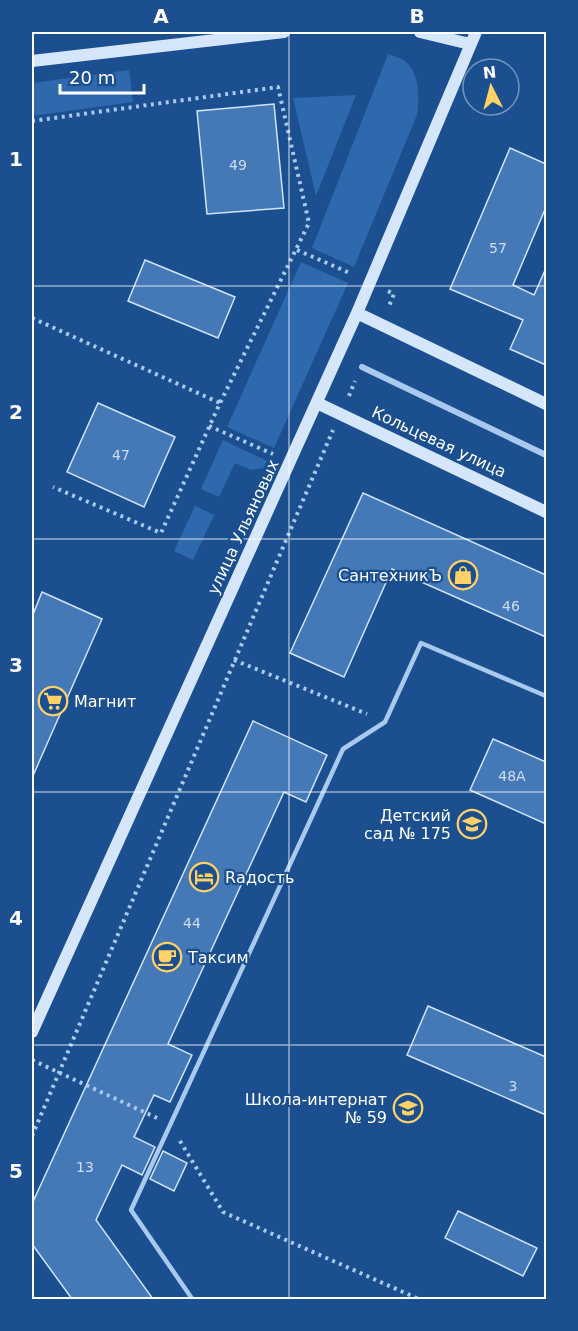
<svg xmlns="http://www.w3.org/2000/svg" width="578" height="1331" font-family="'DejaVu Sans',sans-serif">
	<style>
		.green { fill: #2e69ad }
		.building { fill: #4478b7; stroke: #cfe3fa; stroke-width: 1.5 }
		.lines { fill: none; stroke-linecap: round; stroke-linejoin: round }
		.path { stroke: #a9c9ee; stroke-width: 4; stroke-dasharray: 3 4.5; stroke-linecap: butt }
		.lane { stroke: #a9c9ee; stroke-width: 4.5 }
		.street { stroke: #a9c9ee; stroke-width: 6 }
		.secondary { stroke: #d6e6fa; stroke-width: 12 }
		.grid { fill: none; stroke: #fff; stroke-width: 1.5; stroke-opacity: 0.55 }
		.labels { text-anchor: middle; dominant-baseline: central; stroke-width: 4.5; stroke-linejoin: round; paint-order: stroke }
		.number-label { font-size: 14px; fill: #d0dded }
		.street-label { font-size: 16px; fill: #fff; stroke: #1b4f8f }
		.poi-label { font-size: 16px; fill: #fff; stroke: #1b4f8f; text-anchor: end }
		.neatline { fill: none; stroke: #fff; stroke-width: 2 }
		.grid-label { font-size: 20px; text-anchor: middle; font-weight: bold; fill: #fff }
	</style>
	<rect width="100%" height="100%" fill="#1b4f8f"/>
	<path class="green" d="M388,54C393,56 402,58 406,62C420,74 419,98 417,115L354,267L312,248Z
		M129,70L133,102L32,116V83Z
		M356,95L316,196L293,98Z
		M301,262L348,283L274,448L227,427Z
		M223,440L267,461L263,468L251,470L235,463L219,497L201,489Z
		M195,506L214,515L193,560L174,551Z"/>
	<path class="building" d="M274,104L284,208L207,214L197,111Z
		M510,148L546,164V207L513,285L534,295L546,268V365L510,349L523,320L450,289Z
		M145,260L235,297L218,338L128,301Z
		M98,403L175,437L144,507L67,472Z
		M363,493L546,575V637L392,569L344,677L290,653Z
		M42,592L102,619L32,778V617Z
		M253,721L327,755L306,802L284,792L168,1044L192,1055L170,1102L154,1095L134,1137L155,1147L142,1175L122,1165L96,1220L153,1299H72L32,1244V1204Z
		M493,739L546,762V824L470,790Z
		M428,1006L546,1057V1115L407,1055Z
		M163,1151L187,1163L174,1191L150,1179Z
		M458,1211L537,1248L523,1276L445,1238Z"/>
	<g class="lines">
		<path class="path" d="M32,121L278,87L309,223L220,403L161,533L53,487
			M297,250L352,274
			M388,291L394,294L389,306
			M32,318L220,403
			M349,396L355,381
			M209,426L273,454
			M234,660L367,714
			M32,1060L157,1118
			M32,1136L333,430
			M180,1141L223,1212L421,1300"/>
		<path class="lane" d="M193,1300L131,1210L343,749L385,722L421,643L546,696"/>
		<path class="street" d="M362,367L546,455"/>
		<path class="secondary" d="M420,32L470,44
			M32,61L284,32
			M357,313L546,404
			M317,403L546,512
			M32,1032L357,313L476,32"/>
	</g>
	<path class="grid" d="M289,32V1300M32,286H546M32,539H546M32,792H546M32,1045H546"/>
	<defs>
		<g id="shop-ring" transform="scale(1.5)"><circle r="9.5" fill="#1b4f8f" stroke="#ffd166" stroke-width="1.5"/><path d="M-5-2.5h2.3a2.7 3.5 0 0 1 5.4 0H5L5.5 6h-11ZM-1.5-2.5h3a1.5 2.3 0 0 0-3 0Z" fill="#ffd166"/></g>
		<g id="supermarket-ring" transform="scale(1.5)"><circle r="9.5" fill="#1b4f8f" stroke="#ffd166" stroke-width="1.5"/><path d="M-6-5.5h2.5l.6 2H6L4.5 2H-2.5L-4.4-4H-6ZM-1.5 3.2a1.3 1.3 0 1 0 .1 0ZM3 3.2a1.3 1.3 0 1 0 .1 0Z" fill="#ffd166"/></g>
		<g id="school-ring" transform="scale(1.5)"><circle r="9.5" fill="#1b4f8f" stroke="#ffd166" stroke-width="1.5"/><path d="M0-5L7-2L0 1L-7-2ZM-4 1L0 2.5L4 1V4Q0 6-4 4Z" fill="#ffd166"/></g>
		<g id="hotel-ring" transform="scale(1.5)"><circle r="9.5" fill="#1b4f8f" stroke="#ffd166" stroke-width="1.5"/><path d="M-6-4.5h1.5V1H6V5H4.5V3h-9V5H-6ZM-4 0a1.8 1.8 0 1 1 3.6 0ZM.5 0V-2.5h3Q6-2.5 6 0Z" fill="#ffd166"/></g>
		<g id="cafe-ring" transform="scale(1.5)"><circle r="9.5" fill="#1b4f8f" stroke="#ffd166" stroke-width="1.5"/><path d="M-5.5-4.5H6V0H3Q3 3.5 0 3.5H-2.5Q-5.5 3.5-5.5 0ZM3-3.2v2h1.7v-2ZM-6 4.5H4V6H-6Z" fill="#ffd166"/></g>
	</defs>
	<g fill-rule="evenodd">
		<use href="#shop-ring" x="463" y="575"/>
		<use href="#supermarket-ring" x="53" y="701"/>
		<use href="#school-ring" x="472" y="824"/>
		<use href="#hotel-ring" x="204" y="877"/>
		<use href="#cafe-ring" x="167" y="957"/>
		<use href="#school-ring" x="408" y="1108"/>
	</g>
	<g class="labels">
		<g class="number-label">
			<text x="238" y="165">49</text>
			<text x="498" y="248">57</text>
			<text x="121" y="455">47</text>
			<text x="511" y="606">46</text>
			<text x="512" y="776">48А</text>
			<text x="192" y="923">44</text>
			<text x="513" y="1086">3</text>
			<text x="85" y="1167">13</text>
		</g>
		<g class="street-label">
			<text transform="translate(439 442) rotate(25)">Кольцевая улица</text>
			<text transform="translate(243 527) rotate(-65)">улица Ульяновых</text>
		</g>
		<g class="poi-label">
			<text x="442" y="575">СантехникЪ</text>
			<text x="74" y="701" text-anchor="start">Магнит</text>
			<text x="451" y="815">Детский<tspan x="451" dy="18">сад № 175</tspan></text>
			<text x="225" y="877" text-anchor="start">Rадость</text>
			<text x="188" y="957" text-anchor="start">Таксим</text>
			<text x="387" y="1099">Школа-интернат<tspan x="387" dy="18">№ 59</tspan></text>
		</g>
	</g>
	<rect width="578" height="1331" fill="none" stroke="#1b4f8f" stroke-width="66"/>
	<g transform="translate(491 87) rotate(354)"><circle r="28" fill="#1b4f8f" stroke="#7695bc" stroke-width="1.5"/>
	<path d="M0-4.5L10 22L0 15L-10 22Z" fill="#ffd166"/>
	<text y="-9" font-size="16" font-weight="bold" text-anchor="middle" fill="#ffffff">N</text>
	</g>
	<path d="M60 84v9h84v-9" fill="none" stroke="#ffffff" stroke-width="3"/>
	<text x="69" y="84" font-size="18" fill="#ffffff" stroke="#1b4f8f" stroke-width="4.5" paint-order="stroke">20 m</text>
	<rect x="33" y="33" width="512" height="1265" class="neatline"/>
	<g class="grid-label">
		<text x="161" y="23">A</text>
		<text x="417" y="23">B</text>
		<text x="16" y="166">1</text>
		<text x="16" y="419">2</text>
		<text x="16" y="672">3</text>
		<text x="16" y="925">4</text>
		<text x="16" y="1178">5</text>
	</g>
</svg>
